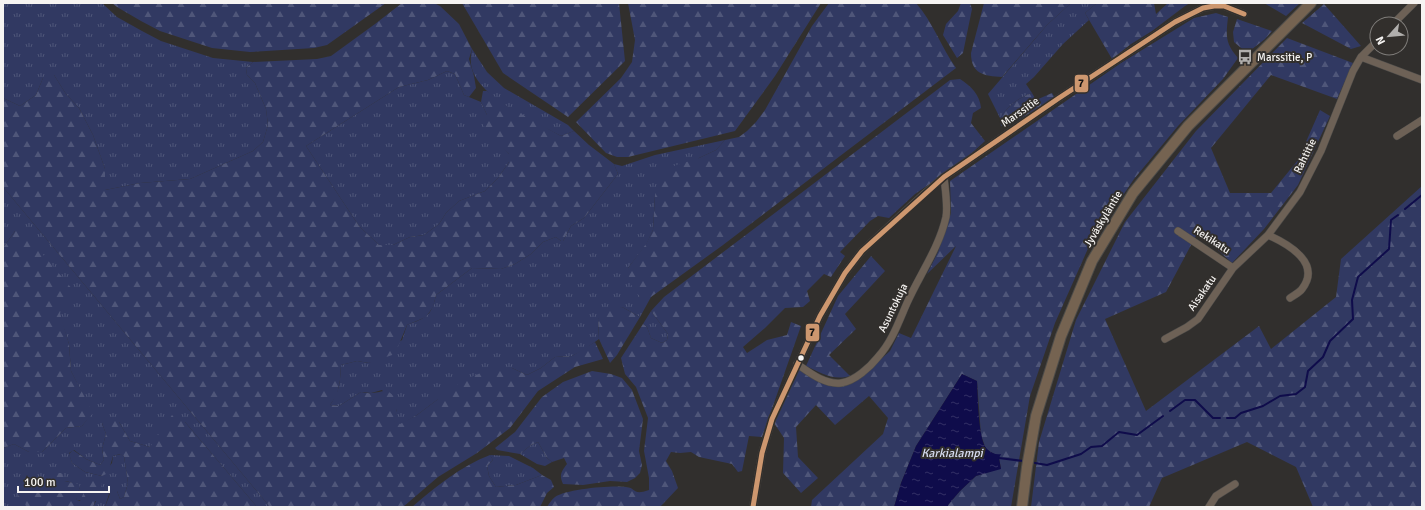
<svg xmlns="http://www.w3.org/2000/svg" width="1425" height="510" font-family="Signika,sans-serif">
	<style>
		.grass { fill: url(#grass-tufts) }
		.forest { fill: url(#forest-firs) }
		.water { fill: url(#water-ripples) }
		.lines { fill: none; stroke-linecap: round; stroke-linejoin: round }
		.stream { stroke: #0f0c4b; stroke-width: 2 }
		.minor-casing { stroke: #4c4b49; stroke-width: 8 }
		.highway-casing { stroke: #4c4b49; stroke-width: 12 }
		.minor { stroke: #6d6156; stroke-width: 7 }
		.highway { stroke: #756351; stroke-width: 10 }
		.bus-1-casing { stroke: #322f2c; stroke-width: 8 }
		.bus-1 { stroke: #cd976f; stroke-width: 5 }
		.bus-dot { fill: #f6f4f2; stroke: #322f2c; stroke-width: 1.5 }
		.labels { text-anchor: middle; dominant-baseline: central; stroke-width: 4; stroke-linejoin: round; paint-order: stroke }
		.poi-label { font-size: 11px; fill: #f6f4f2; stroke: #322f2c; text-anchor: start }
		.street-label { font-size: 11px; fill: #f6f4f2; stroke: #322f2c }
		.water-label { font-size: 12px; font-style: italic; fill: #d8def3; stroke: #322f2c }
		.line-badge { stroke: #322f2c; stroke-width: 1.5 }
		.pale-badge-label { font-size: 11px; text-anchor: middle; font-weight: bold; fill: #111 }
	</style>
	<defs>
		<pattern id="grass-tufts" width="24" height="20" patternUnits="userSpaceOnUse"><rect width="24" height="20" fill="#313962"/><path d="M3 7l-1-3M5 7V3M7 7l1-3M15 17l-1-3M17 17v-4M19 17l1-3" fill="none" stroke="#4f5679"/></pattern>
		<pattern id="forest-firs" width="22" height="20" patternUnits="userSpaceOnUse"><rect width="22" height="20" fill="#313962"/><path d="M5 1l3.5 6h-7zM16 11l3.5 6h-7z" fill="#4f5679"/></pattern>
		<pattern id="water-ripples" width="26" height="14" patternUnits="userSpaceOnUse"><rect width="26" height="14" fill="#0f0c4b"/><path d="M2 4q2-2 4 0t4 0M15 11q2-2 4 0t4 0" fill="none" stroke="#333065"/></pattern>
	</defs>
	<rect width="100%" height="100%" fill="#312f2d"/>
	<path class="grass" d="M3,3H102L117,17L142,31L161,41L213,58L253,62L246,68L247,75L255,83L266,109L268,125L263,142L253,151L190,179L140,183L105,190V169L93,135L79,108L66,94L54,75L43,78L36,95L20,106L3,98Z
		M1071,3H1097L1085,13L1089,20L1063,44L1034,77L1026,84L1032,93C1018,98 1009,105 1000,118L988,94L1047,25Z
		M472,49L487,72L504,88L568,125L574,131L561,136C535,122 489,102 475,76C470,67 470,58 472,49Z
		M447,71L455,74L464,95L481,102L501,145L509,154V162L498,178L485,191L459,201L446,213L439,224L424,235L410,237L393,245H379L359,226L306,146L399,87L428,80Z
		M725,140L716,150L699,158L655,195L653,230L646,245L628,268L640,297H651L640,317L622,307L598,319L599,339L585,349L572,356L555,357L541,368L527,375L512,368L437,400L417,415L400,425L393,421L397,409L382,390L371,393L361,392L339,406L330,405C340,391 340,382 341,365L357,361L369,363L402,340L407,325C427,317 431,317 436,295L472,268L501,269L515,264L531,254L543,242L556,237L561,241H563L571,226L584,218L618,174L614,164L622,166L655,155Z
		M3,187L270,507H257L185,422L150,447L130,441L119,422L102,423L106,434L102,449L104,460L100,465L86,459L74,450L69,453L72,463L85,472L102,476L112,463L113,456L121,454L124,456L128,483L124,497L120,499L117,491L109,494L105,507H93L96,501L77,500L75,495L80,488C61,473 58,488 39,493C33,494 26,494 20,493L18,496L26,501V507H3V448L14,444L29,452H42L66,428L82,426L92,413L71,371L69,344L59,313L15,231L3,248Z
		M651,311L668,334L667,340L662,343L651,338L647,327L643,324Z
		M538,442L547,458L552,462L545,466L537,464L520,454L531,445Z
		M490,455L509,456L533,468L542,475L516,485L496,487L489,476L487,466L493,460Z"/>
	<path class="forest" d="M112,3H386L327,45L314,48L250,52L212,48L160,31L141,21L117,7Z
		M402,3H434L440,6L459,24L472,49L469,59L474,76L476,88L469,97L464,95L455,74L447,71L428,80L399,87L306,146L359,226L379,245H393L410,237L424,235L439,224L446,213L459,201L485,191L498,178L509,162V154L486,132L483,122L487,115L481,102L483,91H487L507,106L561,136L574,131L589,145L614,164L618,174L584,218L571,226L563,241H561L556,237L543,242L531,254L515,264L501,269L472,268L436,295L433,307L426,317L407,325L395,354L369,363L357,361L341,365L340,380L337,395L330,405L339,406L361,392C364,392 368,394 371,393C385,393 384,386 397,399V409L394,421L400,424L417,415L462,381L497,366L512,368L527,375L541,368L555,357L572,356L595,342L603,359L575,367L538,391L510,428L477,453L438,477L403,507H270L3,187V98L20,106L36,95L43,78L46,74L54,75L66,94L79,108L93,135L105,169V190L140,183L190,179L253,151L263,142L268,125L266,109L255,83L247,75L246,68L253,62L317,59L331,56L375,24Z
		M462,3H619L625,61L568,117L503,73Z
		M628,3H821L775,76L735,131L628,157H617L606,153L576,122L621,78L632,62L635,40Z
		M829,3H916C933,22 941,47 956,68L723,245L651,297H640L629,282L628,268L646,244L653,230L655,195L661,170L699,158L716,150L725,140L739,137L747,131L756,122L765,110L812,26Z
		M961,3H970L972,9L963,53L957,58L943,35L946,24L958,11Z
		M984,3H1071L1047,25L1002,77C984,76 971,74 971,53Z
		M1097,3H1154L1156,14L1168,3H1190L1185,6L1152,31L1131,44L1112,59L1085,13Z
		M1264,3H1300L1286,16Z
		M1324,4L1361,46L1351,49L1302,23Z
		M1216,13L1228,17C1226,36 1225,43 1238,58L1223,79L1178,126L1134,179L1090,244L1055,323L1030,396L1011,507H948V505L960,491L976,476L1001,468L999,458L996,455L986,449L981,435L977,381L962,374L916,446L901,483L894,507H811L812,500L883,434L888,418L869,396L835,425L816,405L796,427L798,457L818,478L801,493L783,473L784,438L774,423L799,369L829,386L844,385L869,370L890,351L899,333L911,338L956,246L927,274L938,252L951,213L950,181L1121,63L1194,18Z
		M1237,19L1272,31L1265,39L1247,53L1234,42L1233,32Z
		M1287,38L1353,63L1337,99L1271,75L1211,148L1230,193H1271L1298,160L1320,110L1330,116L1298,185L1264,229L1232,263L1198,232L1166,292L1105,319L1146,411L1259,326L1271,349L1336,297L1341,259L1422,186V507H1313L1296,467L1247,442L1162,478L1149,507H1031L1039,442L1076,320L1125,222L1196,131Z
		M960,79C971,86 980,95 981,108L973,113L971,123L985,141L962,162L915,194L889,218L878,216L870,221L840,252L845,256L831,277L824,274L807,291L810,301L803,307L785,308L765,328L743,347L747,353L767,340L787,335L791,322L801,326L762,437L749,436L742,471L738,472L732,464L699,457L691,452L680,453L671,452L666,461L672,471L678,488L660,507H547C549,504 552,499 555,497C566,489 612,485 626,487C637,488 632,496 649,490V478L644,451L648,418L636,387L625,374L621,358L643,324L647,327L651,338L662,343L667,340L668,334L651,311L664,297L950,80Z
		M1032,93L1036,100L1052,93L1055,98L1008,126H1001L1000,118C1009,105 1018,98 1032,93Z
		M15,231H23L73,290L60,313L69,344L71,371L93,413L82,426L66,428L42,452H29L14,444L3,448V248Z
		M871,256L885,271L845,314L856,329L829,355L850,376C833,381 821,373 806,366L838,296Z
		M622,307L640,317L617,355L610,363L599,339L598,319L604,310Z
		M592,371L611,374L622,378L632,390L643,419L639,451L642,465L640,473L635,478L627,482L610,481L583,485L563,484C559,475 561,472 567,464L564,458L552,462L547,458L538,442L531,445L520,454L497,450L495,448L515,432L542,397L563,382Z
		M172,415L185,422L257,507H105L111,491H117L120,499L124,497L128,483L124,456L120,454L113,456L108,473L102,476L85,472L72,463L69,454L73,450L86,459L100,465L104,460L102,449L106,434L102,423L110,418L119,422L130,441L150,447Z
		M490,455L493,460L487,466L489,476L496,487L516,485L542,475L551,480L554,487L547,493L540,507H412C435,487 461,466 490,455Z
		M56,473H62L64,481L79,484L80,488L76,495L77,500L80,501L89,481L95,478L100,480L102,484L93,507H26L25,501L21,500L18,496L20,493H39C42,483 47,478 56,473Z"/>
	<path class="water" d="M962,374L977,381C978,394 978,441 987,449C991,453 996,455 1001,454L999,458L1001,469L976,476L960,491L948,505V507H894L901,483L916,446Z"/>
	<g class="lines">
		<path class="stream" d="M1405,209L1422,195
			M1170,411L1185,400H1195L1213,418H1220
			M1227,418H1235L1241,413L1263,406L1280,396L1296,394L1305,387L1308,371L1323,357L1330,341L1353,319L1352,300L1358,277L1389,249L1391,220L1398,215
			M999,458L1023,461
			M1035,463L1047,465L1081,454L1091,447L1102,446L1119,432L1137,435L1163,416"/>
		<g class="minor-casing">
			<path id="minor" d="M1393,24L1414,3
				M1361,57L1422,80
				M1397,136L1422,120
				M1178,231L1233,268
				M1268,235C1288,244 1322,263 1302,289C1299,293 1294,295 1290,298
				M1165,339L1187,327L1198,319L1233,268L1268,235L1300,192L1321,151L1353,71L1361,57L1377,41
				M797,364C810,373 825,385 841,383C855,381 870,367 878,357C892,342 899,321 907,303C920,274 939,248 946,217C948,206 945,188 944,177
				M753,507L762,453L772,419L820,316L845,273L862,251L924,194L944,177L1059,98L1175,22L1203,8L1214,6H1224L1244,14
				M1209,507L1216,496L1235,484"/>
		</g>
		<g class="highway-casing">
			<path id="highway" d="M1022,507L1027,467L1036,416L1061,336L1092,261L1133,193L1188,126L1311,3"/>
		</g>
		<use href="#minor" class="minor"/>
		<use href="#highway" class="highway"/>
		<g class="bus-1-casing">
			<path id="bus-1" d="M753,507L762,453L772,419L820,316L845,273L862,251L944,177L1059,98L1175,22L1203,8L1214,6H1224L1244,14"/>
		</g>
		<use href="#bus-1" class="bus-1"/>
	</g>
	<defs>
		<g id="bus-bare" transform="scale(1.2)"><path d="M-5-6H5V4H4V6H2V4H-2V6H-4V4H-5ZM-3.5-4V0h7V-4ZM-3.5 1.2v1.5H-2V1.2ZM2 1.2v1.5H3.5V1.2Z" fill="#b1afad" stroke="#322f2c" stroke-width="2.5" paint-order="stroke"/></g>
	</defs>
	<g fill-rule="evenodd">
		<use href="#bus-bare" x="1245" y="57"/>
	</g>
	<circle class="bus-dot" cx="801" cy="358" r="3.5"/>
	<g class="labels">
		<g class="poi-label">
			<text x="1257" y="57">Marssitie, P</text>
		</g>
		<g class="street-label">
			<text transform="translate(1020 112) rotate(-35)">Marssitie</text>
			<text transform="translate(1305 156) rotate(-64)">Rahtitie</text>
			<text transform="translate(1103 219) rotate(-59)">Jyväskyläntie</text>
			<text transform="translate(1212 240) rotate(33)">Rekikatu</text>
			<text transform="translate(1202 293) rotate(-55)">Aisakatu</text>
			<text transform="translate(893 308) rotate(-64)">Asuntokuja</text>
		</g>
		<g class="water-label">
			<text x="952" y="453">Karkialampi</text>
		</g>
	</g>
	<g class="line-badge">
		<rect x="1074" y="74" width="15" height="19" rx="4" fill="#cd976f"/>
		<rect x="805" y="323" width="15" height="19" rx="4" fill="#cd976f"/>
	</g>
	<g class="pale-badge-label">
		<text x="1081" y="87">7</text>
		<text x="812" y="336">7</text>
	</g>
	<rect width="1425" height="510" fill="none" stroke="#f6f4f2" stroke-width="8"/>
	<g transform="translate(1389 36) rotate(243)"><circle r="19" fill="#322f2c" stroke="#807e7b"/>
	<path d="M0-3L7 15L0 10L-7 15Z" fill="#b1afad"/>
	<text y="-6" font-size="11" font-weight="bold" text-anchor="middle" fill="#f6f4f2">N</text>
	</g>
	<path d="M18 486v6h91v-6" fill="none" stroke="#f6f4f2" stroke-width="2"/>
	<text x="24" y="486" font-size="12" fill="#f6f4f2" stroke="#322f2c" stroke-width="3" paint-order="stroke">100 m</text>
</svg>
